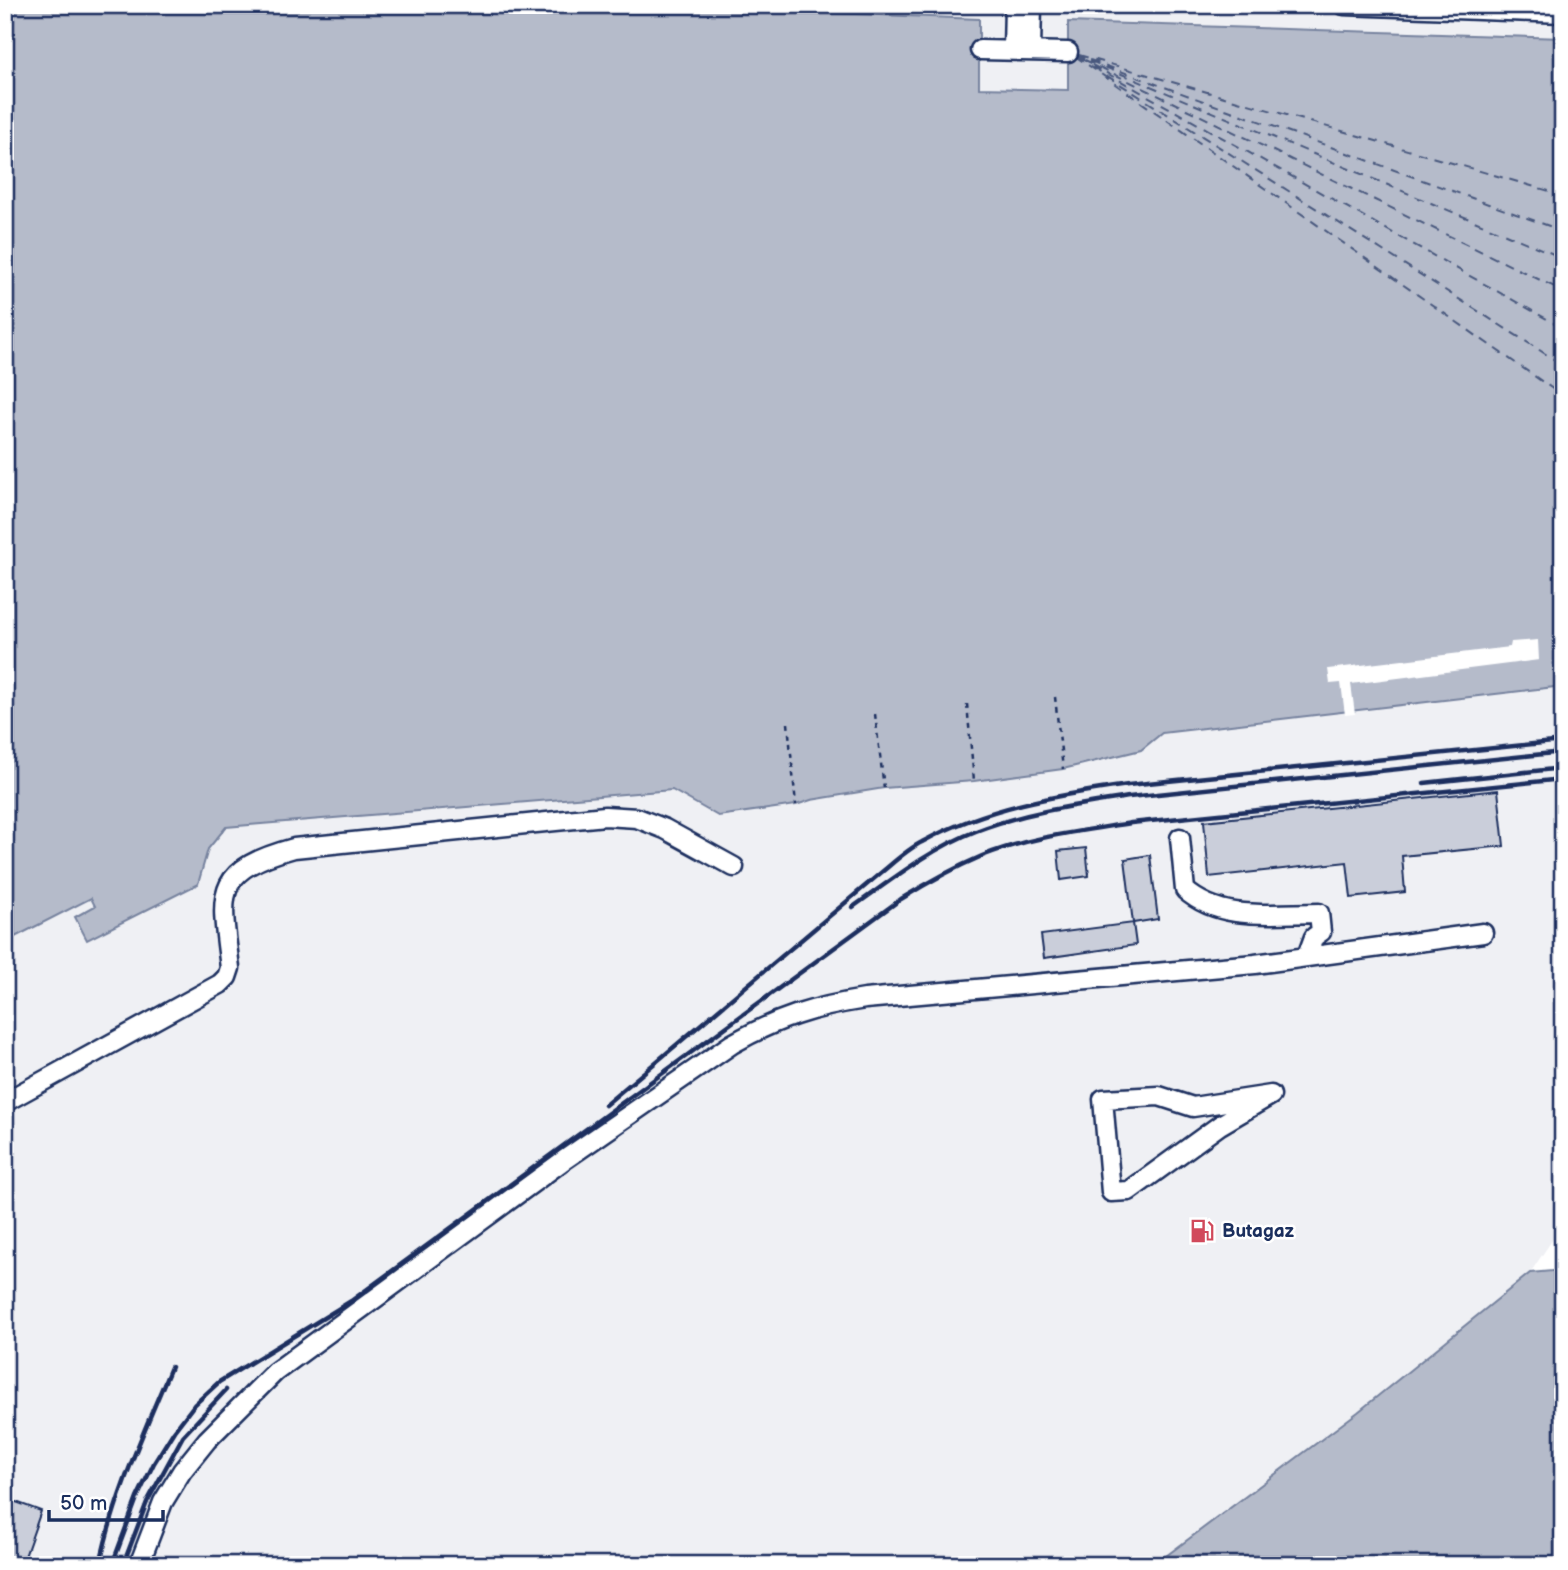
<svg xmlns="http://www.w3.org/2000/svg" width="1568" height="1570" font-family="'Balsamiq Sans',sans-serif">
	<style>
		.built { fill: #eff0f4 }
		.water { fill: #b5bbca; stroke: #77839f; stroke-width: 2 }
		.pier { fill: #fff }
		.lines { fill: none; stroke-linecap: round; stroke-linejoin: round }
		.ferry { stroke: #49597e; stroke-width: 2; stroke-dasharray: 9 7; stroke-linecap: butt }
		.building { fill: #caceda; stroke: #1b2f5e; stroke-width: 2 }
		.minor-casing { stroke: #1b2f5e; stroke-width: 23 }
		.path { stroke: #1b2f5e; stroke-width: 2.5; stroke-dasharray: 5 5; stroke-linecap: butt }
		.minor { stroke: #fff; stroke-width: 18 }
		.rail { stroke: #1b2f5e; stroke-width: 4.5 }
		.labels { text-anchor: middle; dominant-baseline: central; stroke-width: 5; stroke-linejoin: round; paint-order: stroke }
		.poi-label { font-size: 19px; font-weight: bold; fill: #1b2f5e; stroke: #fff; text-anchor: start }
	</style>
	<rect width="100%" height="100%" fill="#fff"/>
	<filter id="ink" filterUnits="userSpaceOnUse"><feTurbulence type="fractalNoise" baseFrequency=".0143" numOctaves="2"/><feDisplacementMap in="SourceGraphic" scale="14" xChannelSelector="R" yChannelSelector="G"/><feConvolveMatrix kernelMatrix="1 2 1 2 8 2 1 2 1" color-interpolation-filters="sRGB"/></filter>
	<g filter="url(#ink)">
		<path class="built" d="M626,5H1563V38L1068,22V90L979,88L978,19Z
			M1563,686V1224L1530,1273L1358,1412L1154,1565H5V942L91,898L96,906L198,884L208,849L225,827L672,790L718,816L796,805L811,800L884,788L974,781L1063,769L1141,750L1161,733Z"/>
		<path class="water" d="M5,5H626L979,19V88L1068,90V22L1563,38V686L1162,733L1141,750L1063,769L974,781L884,788L811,800L796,805L718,816L672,790L226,827L208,849L198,884L87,940L75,917L95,906L91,898L5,942Z
			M1563,1270V1565H1154L1358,1412L1530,1273Z"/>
		<path class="pier" d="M1538,640L1539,660L1351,684L1355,714L1345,715L1341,683L1330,684L1328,669L1510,647L1511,642Z"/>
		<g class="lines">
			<path class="ferry" d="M1076,55L1563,258
				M1079,55L1563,195
				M1075,56L1560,394H1563
				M1078,57L1563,328
				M1085,60L1563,291
				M1090,60L1563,231
				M1093,67L1563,365"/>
		</g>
		<path class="building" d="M1498,790L1504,846L1402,856L1405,892L1351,898L1347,862L1209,877L1204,821Z
			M1086,848L1089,876L1061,880L1058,851Z
			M1150,855L1158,919L1133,923L1125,859Z
			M1133,923L1136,945L1044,958L1041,935Z
			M5,1498L41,1511L22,1565H5Z"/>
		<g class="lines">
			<g class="minor-casing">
				<path id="minor" d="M1344,5L1563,13
					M980,50L1068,52
					M1013,50L1014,5
					M1031,50L1032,5
					M1180,838L1185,890C1221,922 1274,913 1319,913L1321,932L1314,937L1307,956
					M1271,1095L1220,1125L1129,1191L1111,1192L1103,1099L1159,1096L1193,1107Z
					M5,1102L220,984L227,977L230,968C221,894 211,871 294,848L605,816L637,818L665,829L734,867
					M139,1565L163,1502L182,1471L207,1440L275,1372L564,1160L732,1044C777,1018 814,1007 865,999L1255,964L1483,933"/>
			</g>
			<path class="path" d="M1055,697L1063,769
				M967,704L974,781
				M875,714L884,788
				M788,723L796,805"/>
			<use href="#minor" class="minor"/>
			<path class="rail" d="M1424,783L1563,768
				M853,907C891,880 932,848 976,831C1025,812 1077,805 1129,797L1563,752
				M605,1105L883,871C895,861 908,849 922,842C986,807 1057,795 1128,785L1563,741
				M100,1565C114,1496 144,1432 171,1367
				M112,1565L137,1498L154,1463L174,1431L194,1405L219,1382L351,1301L901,899C927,883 954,868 982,856C1029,837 1081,831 1131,823L1563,779
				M123,1565L147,1502L183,1436L226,1390"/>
		</g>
	</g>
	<defs>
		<g id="fuel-bare" transform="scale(1.89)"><path d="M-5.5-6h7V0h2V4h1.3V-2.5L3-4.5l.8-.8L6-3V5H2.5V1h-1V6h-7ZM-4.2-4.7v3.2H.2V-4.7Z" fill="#d1495b" stroke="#fff" stroke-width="2.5" paint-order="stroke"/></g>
	</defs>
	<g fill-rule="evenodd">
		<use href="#fuel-bare" x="1202" y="1231"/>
	</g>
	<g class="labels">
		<g class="poi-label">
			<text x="1222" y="1231">Butagaz</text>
		</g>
	</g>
	<rect width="1568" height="1570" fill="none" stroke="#fff" stroke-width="28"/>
	<rect x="14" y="14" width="1540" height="1542" fill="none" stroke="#1b2f5e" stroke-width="2.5" filter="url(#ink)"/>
	<path d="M49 1510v10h114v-10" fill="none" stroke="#1b2f5e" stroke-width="3.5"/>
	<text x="60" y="1510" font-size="21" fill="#1b2f5e" stroke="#ffffff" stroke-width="5" paint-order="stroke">50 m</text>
</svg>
